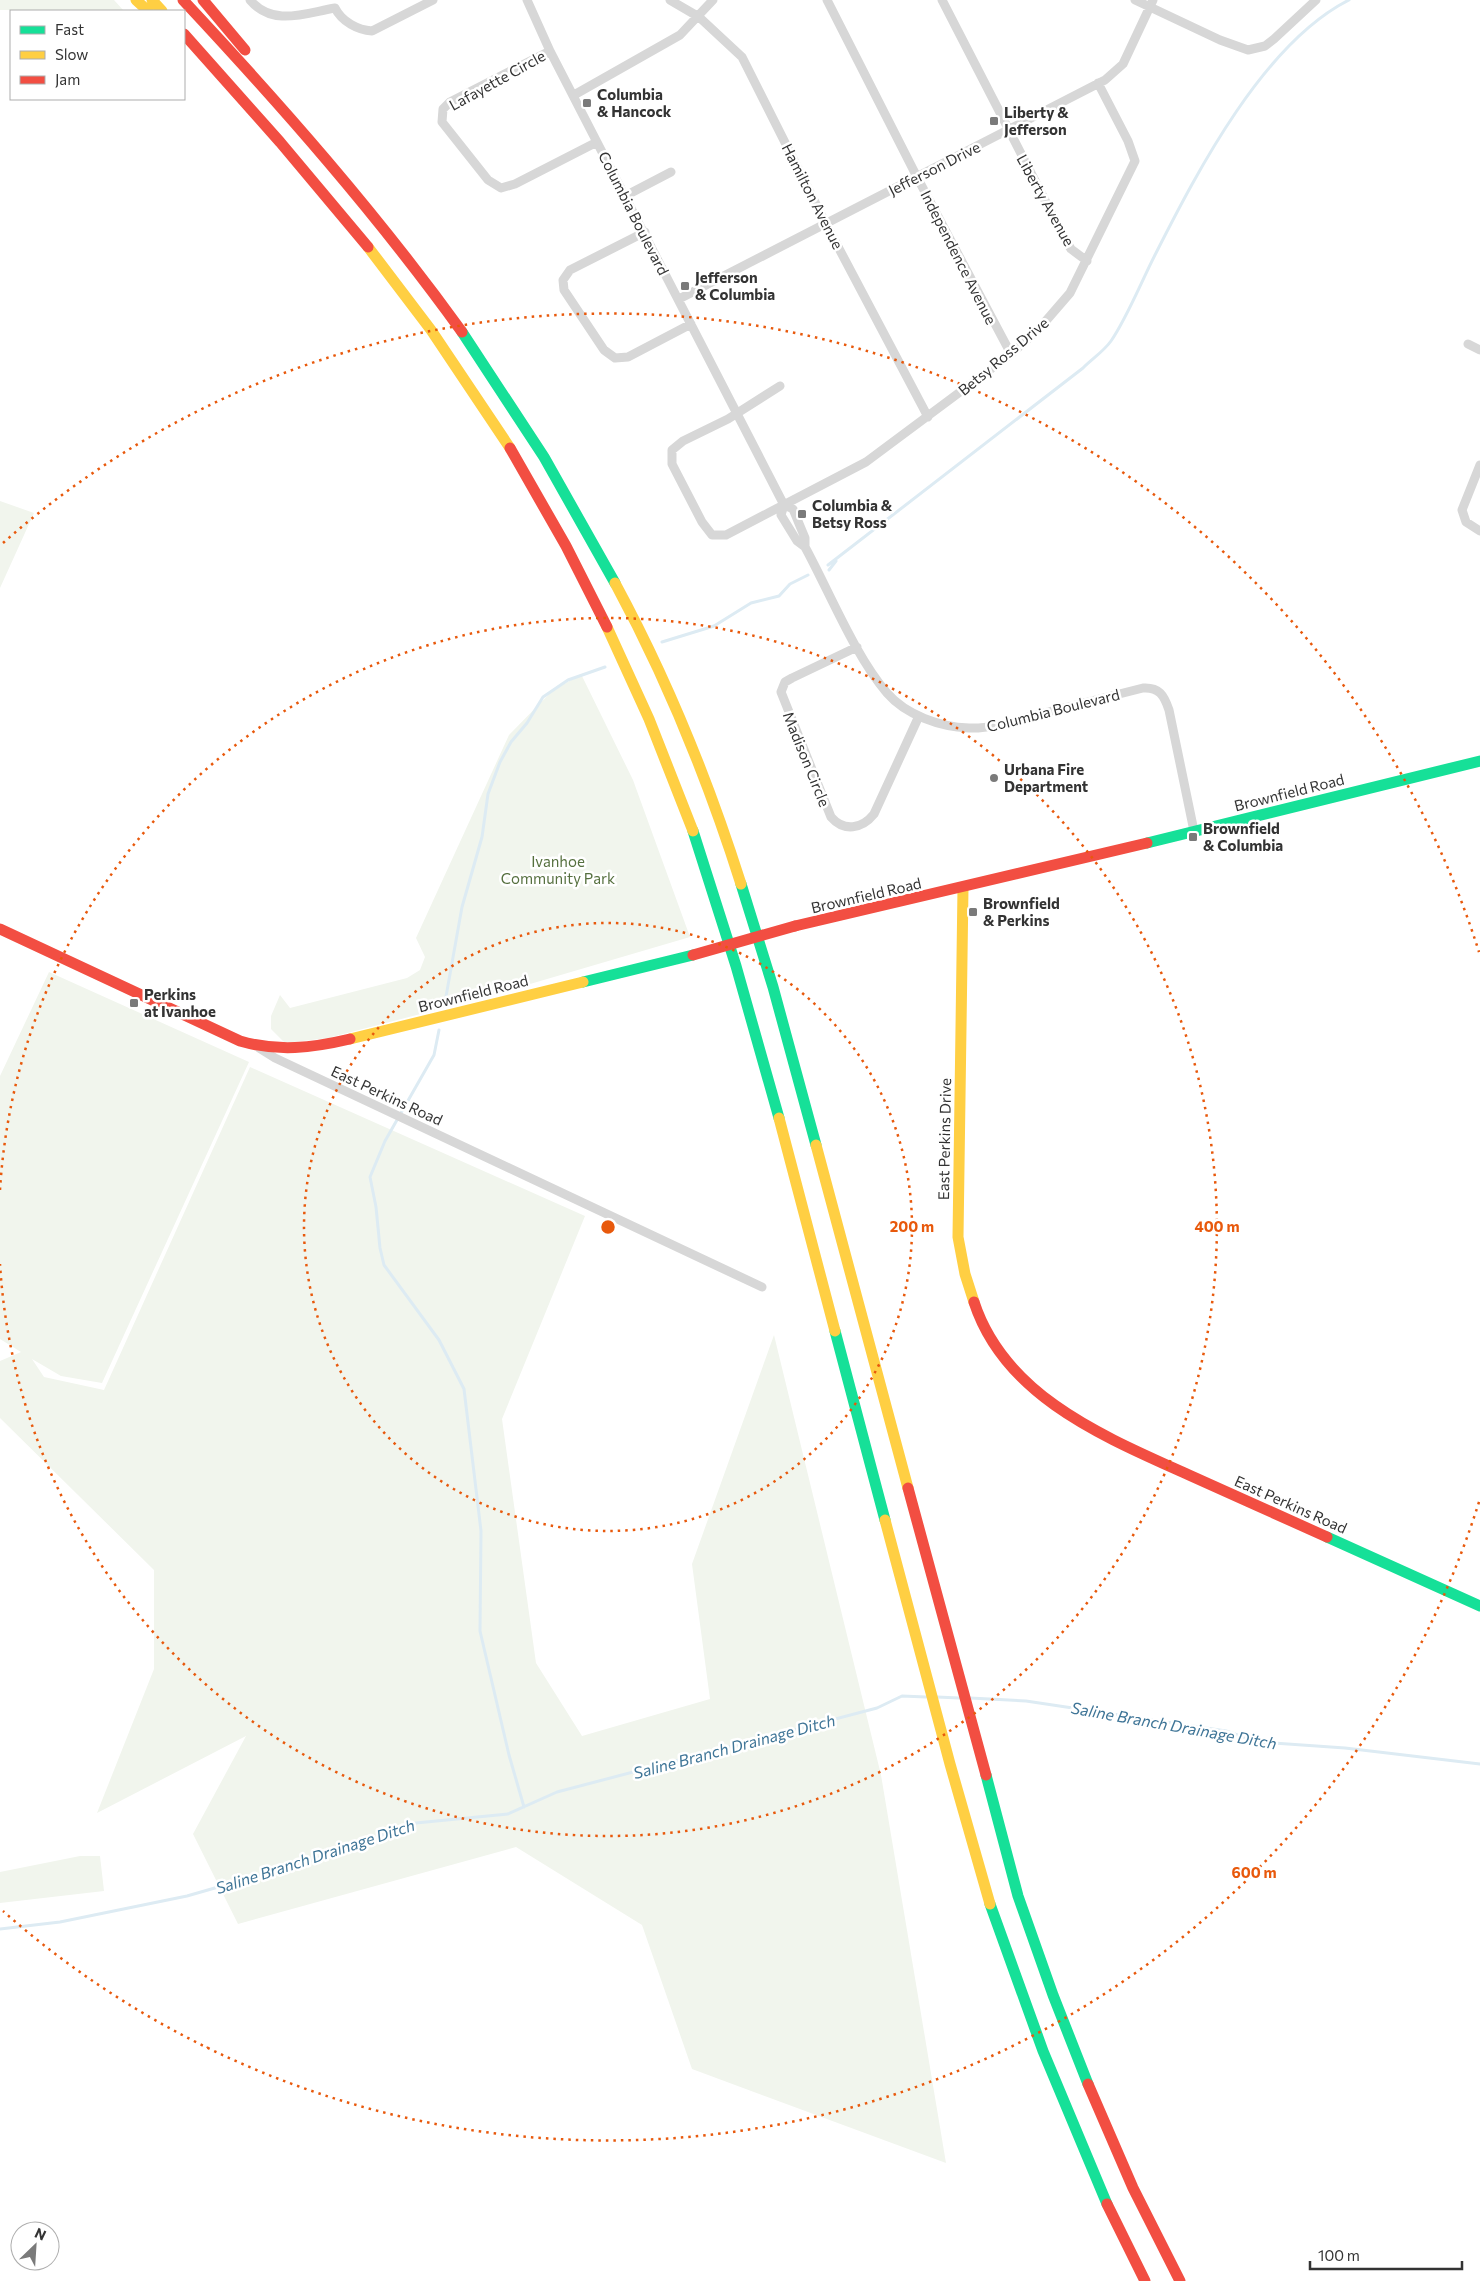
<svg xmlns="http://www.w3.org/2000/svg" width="1480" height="2281" font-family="Commissioner,sans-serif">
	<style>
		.green { fill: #f1f5ed }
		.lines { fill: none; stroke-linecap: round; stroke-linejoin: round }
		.stream { stroke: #ddebf3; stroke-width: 3 }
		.street { stroke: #d7d7d7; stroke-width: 9 }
		.fast { stroke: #16e098; stroke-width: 11 }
		.slow { stroke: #ffcf43; stroke-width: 11 }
		.jam { stroke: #f24e42; stroke-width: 11 }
		.jam-bridge { stroke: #f24e42; stroke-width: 11 }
		.ring { fill: none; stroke: #e8590c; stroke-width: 2.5; stroke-dasharray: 2.5 5 }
		.poi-dot { fill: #7a7a7a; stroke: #fff; stroke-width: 2 }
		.labels { text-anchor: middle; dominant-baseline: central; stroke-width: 5; stroke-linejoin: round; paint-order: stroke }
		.street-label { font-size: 15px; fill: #333; stroke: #fff }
		.poi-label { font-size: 15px; font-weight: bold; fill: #333; stroke: #fff; text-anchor: start }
		.park-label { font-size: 15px; fill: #56703f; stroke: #fff }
		.water-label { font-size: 16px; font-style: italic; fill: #3f7597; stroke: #fff }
		.centre { fill: #e8590c; stroke: #fff; stroke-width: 2.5 }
		.ring-label { font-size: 15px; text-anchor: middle; font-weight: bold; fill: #e8590c; stroke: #fff; stroke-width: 5; stroke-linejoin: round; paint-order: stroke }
	</style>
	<rect width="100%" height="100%" fill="#fff"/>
	<path class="green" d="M0,0H114L124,11L0,10Z
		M0,501L34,513L0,588Z
		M581,674L633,780L690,937L486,997L328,1038L285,1043L271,1029V1016L280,995L290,1008L407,978L420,970L425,957L416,938L509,735L551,692Z
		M49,972L249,1062L102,1383L61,1376L32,1359L44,1377L104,1390L250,1067L585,1216L502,1419L536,1663L582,1736L710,1699L692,1564L774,1335L881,1775L946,2163L692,2069L642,1925L516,1847L238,1924L193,1834L246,1736L97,1813L154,1669V1570L0,1418V1361L21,1352L0,1339V1076Z
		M80,1856H100L104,1891L0,1903V1872Z"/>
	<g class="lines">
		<path class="stream" d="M828,565L1083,368C1092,359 1104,351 1111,341C1127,318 1142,280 1156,253C1198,170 1264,43 1349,0
			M829,570L836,561
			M662,642L714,626L751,603L779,596L790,584L808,575
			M445,1002L462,907L482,837L488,794L500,762L511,742L527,723L543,697L568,680L605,667
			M439,1030L434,1055L385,1141L370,1177L376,1207L380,1248L384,1265L439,1340L464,1389L481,1531L480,1631L509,1755L524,1807
			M937,1697L959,1698
			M970,1698L1026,1701L1226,1731L1258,1742L1345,1748L1480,1764
			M0,1929L60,1922L187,1896L326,1856L416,1823L508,1814L557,1792L877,1708L902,1696L926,1697"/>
		<path class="street" d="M250,0C273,27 305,13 335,8
			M527,0L550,51L767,472L784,505L781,515L797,541L805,547C829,591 855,656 887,693C906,715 940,727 969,728C991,729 1014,721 1036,715C1071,706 1107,697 1143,688C1159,687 1164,695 1169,710L1194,831
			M670,0L699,17L742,57L826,224L928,417
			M827,0L917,177L1011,354
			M942,0L1066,241L1071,249L1087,261
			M1135,0L1220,40L1248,50L1265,46L1274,39L1316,0
			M335,8C342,22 358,30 372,31L433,0
			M550,51L450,102L443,109L442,122L488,180L501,188L515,184L597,142
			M574,95L680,35L713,0
			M625,196L671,172
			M645,232L570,270L563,280L564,290L604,350L615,358L628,357L691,324
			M679,299L1105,80L1123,64L1153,0
			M1468,344L1480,350
			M780,386L728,419L683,441L672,450V464L702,522L712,535H726L866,462L1011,354L1038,330L1070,293L1135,161L1128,141L1098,83
			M1480,465L1462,510L1466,522L1480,531
			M784,505L793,509L805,538V547
			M857,647L792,678L785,682L781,692L831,817C844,832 862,829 874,814L919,716
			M259,1048L275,1058L762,1287"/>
		<path class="fast" d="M462,332L544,457L615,583
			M693,831L736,966L779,1118
			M1147,843L1480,761
			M741,884L773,987L816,1145
			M583,982L693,955
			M835,1331L885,1520
			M1327,1537L1480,1606
			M986,1775L1018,1896L1053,1995L1088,2084
			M990,1904L1043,2051L1107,2204"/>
		<path class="slow" d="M136,0L148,11
			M152,0L162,11
			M368,247L431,330L510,448
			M615,583C667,679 708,780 741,884
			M607,627L649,719L693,831
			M963,888L958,1237L965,1274L974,1302
			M350,1039L583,982
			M779,1118L835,1331
			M816,1145L908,1488
			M885,1520L950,1764L990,1904"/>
		<path class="jam" d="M183,0C282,106 377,214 462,332
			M203,0L245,50
			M184,34L280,142L368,247
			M510,448L566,546L607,627
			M795,926L1147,843
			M0,929L240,1041C278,1052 312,1048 350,1039
			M974,1302C1005,1397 1105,1437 1189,1475C1235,1496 1281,1516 1327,1537
			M908,1488L986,1775
			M1088,2084L1133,2188L1180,2281
			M1107,2204L1145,2281"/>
		<path class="jam-bridge" d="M693,955L795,926"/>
	</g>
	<g class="ring">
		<circle cx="608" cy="1227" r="304"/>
		<path d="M0 1190A609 609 0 1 1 0 1264"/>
		<path d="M1479 1502A913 913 0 0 1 3 1911M3 543A913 913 0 0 1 1479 952"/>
	</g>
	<g class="poi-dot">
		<rect x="582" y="98" width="10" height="10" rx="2.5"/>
		<rect x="989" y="116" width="10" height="10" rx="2.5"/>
		<rect x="680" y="281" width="10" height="10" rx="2.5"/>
		<rect x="797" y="509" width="10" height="10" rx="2.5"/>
		<circle cx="994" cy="778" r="5"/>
		<rect x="1188" y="832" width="10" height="10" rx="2.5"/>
		<rect x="968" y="907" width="10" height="10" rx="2.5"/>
		<rect x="129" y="998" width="10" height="10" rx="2.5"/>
	</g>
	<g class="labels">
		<g class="street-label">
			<text transform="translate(497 80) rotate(-29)">Lafayette Circle</text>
			<text transform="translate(934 168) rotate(-27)">Jefferson Drive</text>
			<text transform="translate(813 196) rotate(63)">Hamilton Avenue</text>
			<text transform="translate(1046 200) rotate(61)">Liberty Avenue</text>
			<text transform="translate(634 213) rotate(63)">Columbia Boulevard</text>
			<text transform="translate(959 257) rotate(63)">Independence Avenue</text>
			<text transform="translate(1003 356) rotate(-40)">Betsy Ross Drive</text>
			<text transform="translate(1053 710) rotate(-14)">Columbia Boulevard</text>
			<text transform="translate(807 759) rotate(68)">Madison Circle</text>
			<text transform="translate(1289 792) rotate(-14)">Brownfield Road</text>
			<text transform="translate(866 895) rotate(-13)">Brownfield Road</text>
			<text transform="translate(473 993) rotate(-14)">Brownfield Road</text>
			<text transform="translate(387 1095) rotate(25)">East Perkins Road</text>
			<text transform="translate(944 1139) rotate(-89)">East Perkins Drive</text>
			<text transform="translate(1291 1504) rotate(24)">East Perkins Road</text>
		</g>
		<g class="poi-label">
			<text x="597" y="94">Columbia<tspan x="597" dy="17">&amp; Hancock</tspan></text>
			<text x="1004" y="112">Liberty &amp;<tspan x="1004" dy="17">Jefferson</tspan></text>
			<text x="695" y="277">Jefferson<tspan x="695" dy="17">&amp; Columbia</tspan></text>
			<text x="812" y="505">Columbia &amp;<tspan x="812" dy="17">Betsy Ross</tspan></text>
			<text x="1004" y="769">Urbana Fire<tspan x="1004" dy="17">Department</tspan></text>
			<text x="1203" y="828">Brownfield<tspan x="1203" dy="17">&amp; Columbia</tspan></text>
			<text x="983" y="903">Brownfield<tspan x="983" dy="17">&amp; Perkins</tspan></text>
			<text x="144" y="994">Perkins<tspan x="144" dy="17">at Ivanhoe</tspan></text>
		</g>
		<g class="park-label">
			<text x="558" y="861">Ivanhoe<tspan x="558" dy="17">Community Park</tspan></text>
		</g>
		<g class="water-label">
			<text transform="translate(1174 1725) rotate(10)">Saline Branch Drainage Ditch</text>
			<text transform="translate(734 1746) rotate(-15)">Saline Branch Drainage Ditch</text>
			<text transform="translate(315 1856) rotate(-18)">Saline Branch Drainage Ditch</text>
		</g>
	</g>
	<circle cx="608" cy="1227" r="8" class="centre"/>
	<g class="ring-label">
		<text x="912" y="1232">200 m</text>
		<text x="1217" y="1232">400 m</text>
		<text x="1254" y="1878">600 m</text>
	</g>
	<rect x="10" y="10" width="175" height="90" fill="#ffffff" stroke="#adadad"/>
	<rect x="20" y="26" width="25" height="8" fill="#16e098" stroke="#adadad"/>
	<text x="55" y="35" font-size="15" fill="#333333">Fast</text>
	<rect x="20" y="51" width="25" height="8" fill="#ffcf43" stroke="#adadad"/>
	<text x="55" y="60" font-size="15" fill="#333333">Slow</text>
	<rect x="20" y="76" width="25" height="8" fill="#f24e42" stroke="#adadad"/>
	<text x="55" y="85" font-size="15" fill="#333333">Jam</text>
	<g transform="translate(35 2246) rotate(25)"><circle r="24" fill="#ffffff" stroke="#adadad"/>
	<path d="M0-4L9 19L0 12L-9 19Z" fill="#7a7a7a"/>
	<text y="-8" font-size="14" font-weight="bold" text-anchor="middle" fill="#333333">N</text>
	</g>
	<path d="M1310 2261v8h152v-8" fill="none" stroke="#333333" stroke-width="2.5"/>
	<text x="1318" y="2261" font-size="15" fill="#333333" stroke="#ffffff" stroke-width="4" paint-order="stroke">100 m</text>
</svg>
